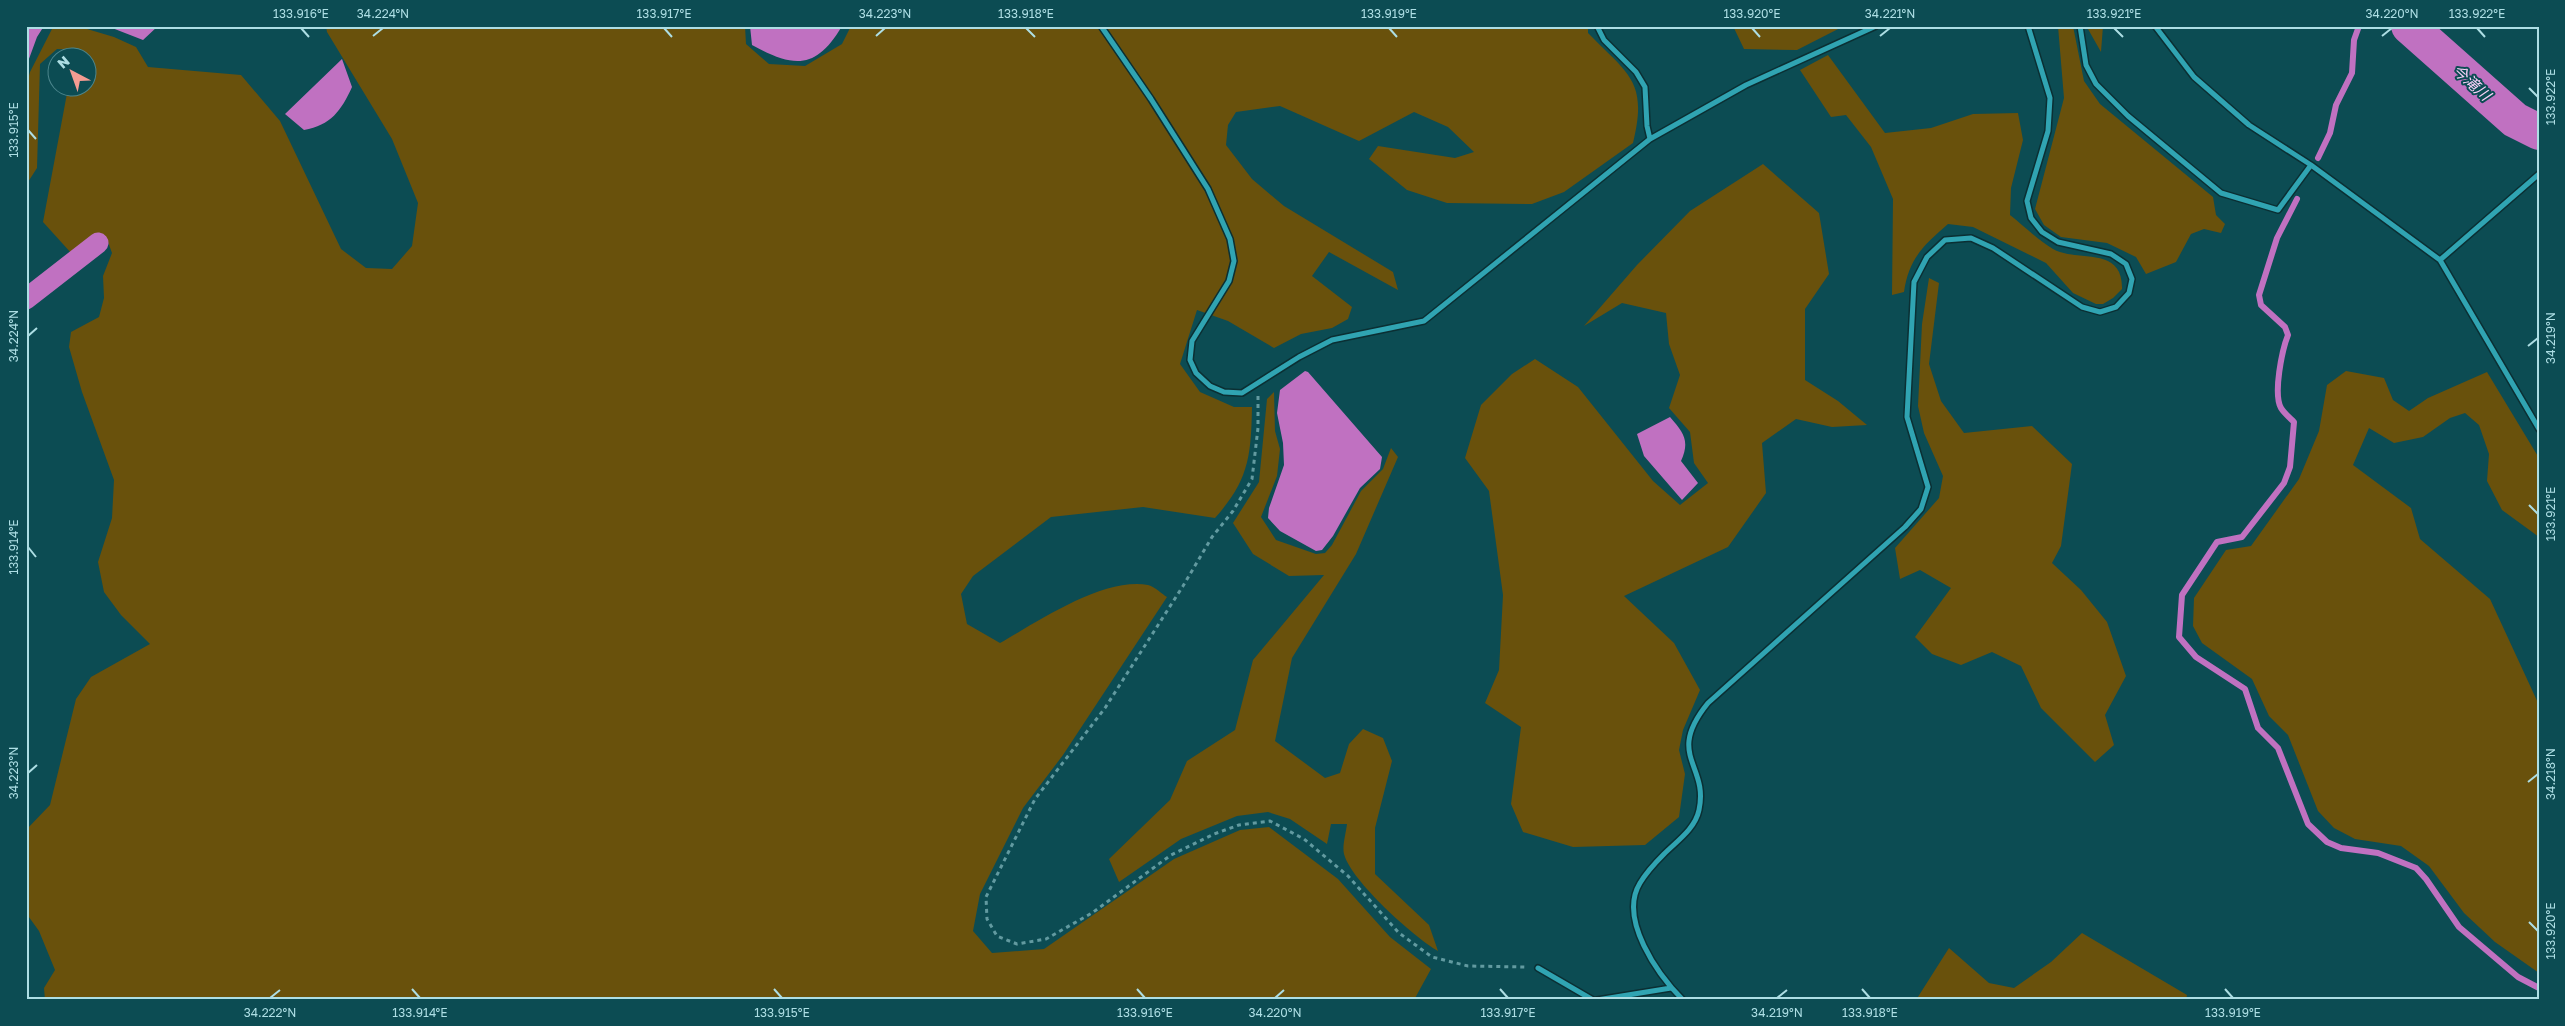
<svg xmlns="http://www.w3.org/2000/svg" width="2565" height="1026" font-family="'Golos Text','Noto Sans JP',sans-serif">
	<style>
		.green { fill: #69510c }
		.water { fill: #c071c1 }
		.lines { fill: none; stroke-linecap: round; stroke-linejoin: round }
		.stream { stroke: #c071c1; stroke-width: 6 }
		.canal { stroke: #c071c1; stroke-width: 21 }
		.river { stroke: #c071c1; stroke-width: 36 }
		.minor-casing { stroke: #0b2f33; stroke-width: 8 }
		.path { stroke: #629aa0; stroke-width: 3; stroke-dasharray: 4 4; stroke-linecap: butt }
		.minor { stroke: #30a4b2; stroke-width: 5 }
		.ticks { fill: none; stroke: #addee4; stroke-width: 2 }
		.labels { text-anchor: middle; dominant-baseline: central; stroke-width: 4; stroke-linejoin: round; paint-order: stroke }
		.water-label { font-size: 15px; font-style: italic; fill: #fbd2fa; stroke: #0c4c53 }
		.neatline { fill: none; stroke: #addee4; stroke-width: 2 }
		.ticks-label { font-size: 12px; text-anchor: middle; fill: #addee4 }
	</style>
	<rect width="100%" height="100%" fill="#0c4c53"/>
	<path class="green" d="M77,26L114,37L136,47L148,67L241,75L280,121L341,249L366,268L392,269L412,246L418,203L392,139L327,32L326,26H745L746,44L769,64L805,66L842,44L851,26H1588V33C1629,75 1648,81 1633,143L1564,192L1532,204L1447,203L1407,190L1369,159L1378,146L1455,158L1474,152L1448,127L1414,112L1359,141L1280,106L1236,112L1228,125L1226,145L1252,179L1284,206L1393,272L1398,290L1329,252L1312,276L1352,307L1348,319L1332,328L1301,334L1274,348L1228,321L1197,310L1180,364L1200,392L1234,407H1252C1251,456 1249,480 1215,518L1143,507L1051,517L973,576L961,594L967,624L1000,643C1037,622 1103,577 1148,585C1154,586 1162,594 1167,597L1063,755L1023,808L980,894L973,931L992,953L1044,949L1174,859L1240,830L1269,827L1338,879L1390,937L1431,969L1414,1000H45L44,988L55,970L39,931L26,913V830L50,805L76,699L91,677L150,644L121,615L104,592L98,562L112,518L114,480L82,392L69,347L71,332L99,317L104,298L103,276L112,253L108,242L94,235L72,254L43,222L68,88H88V72L91,68L82,50L57,49L40,64L37,168L28,182L26,178V87L30,72L52,29Z
		M1733,26H1844L1797,50L1744,49Z
		M2058,26H2073L2084,81L2100,104L2213,197L2216,215L2225,224L2221,233L2204,229L2191,234L2176,262L2146,274L2136,257L2107,243L2061,237L2044,225L2035,209L2064,98Z
		M2088,26H2103L2101,52L2088,29Z
		M1828,55L1885,133L1931,128L1973,114L2018,113L2023,140L2011,188L2010,215C2024,226 2038,240 2053,249C2078,263 2123,245 2122,289L2113,298L2103,304H2096L2073,293L2046,263L1973,227L1948,224C1924,245 1909,258 1904,292L1892,295L1893,199L1871,147L1846,115L1831,117L1800,70Z
		M1763,164L1819,213L1829,274L1805,309V380L1838,401L1867,425L1832,427L1796,419L1762,443L1766,493L1728,547L1624,596L1674,643L1700,690L1683,730L1679,750L1685,774L1679,817L1645,845L1573,847L1523,832L1511,804L1521,727L1485,703L1499,670L1503,595L1489,491L1465,458L1481,405L1512,374L1535,359L1578,387L1653,481L1680,505L1708,483L1694,463L1690,432L1669,408L1680,375L1669,344L1666,313L1622,303L1584,326L1637,265L1690,211Z
		M1929,278L1939,283L1929,364L1941,401L1964,433L2032,426L2072,464L2061,546L2052,563L2081,590L2107,622L2126,676L2105,715L2114,745L2095,762L2041,708L2021,666L1992,652L1961,665L1932,654L1915,637L1951,588L1920,570L1900,579L1895,548L1939,498L1943,476L1924,433L1918,406L1922,324Z
		M2346,371L2384,378L2393,400L2409,411L2428,398L2487,372L2539,458V537L2502,510L2487,481L2489,454L2479,425L2465,413L2450,418L2423,437L2394,443L2369,428L2353,465L2411,508L2420,539L2490,599L2539,705V973L2495,942L2464,913L2429,866L2401,846L2355,839L2334,828L2318,811L2288,735L2269,716L2252,679L2202,643L2193,626L2194,598L2226,550L2251,546L2299,479L2319,431L2327,385Z
		M1274,392L1275,431L1280,449L1277,476L1261,517L1276,540L1316,554L1325,553L1332,545L1361,491L1383,469L1391,448L1398,457L1356,554L1292,658L1275,741L1325,778L1340,773L1349,744L1363,729L1383,738L1392,761L1375,828V874L1429,925L1438,951C1414,937 1351,881 1344,854C1342,846 1346,833 1347,824H1331L1327,844L1290,819L1268,812L1237,816L1181,839L1119,882L1109,859L1170,800L1187,761L1235,730L1253,660L1324,575L1289,576L1253,554L1233,523L1259,482L1267,399Z
		M2082,933L2187,995L2186,1000H1916L1949,948L1989,983L2014,988L2051,962Z"/>
	<path class="water" d="M26,26H44L37,37L26,67Z
		M107,26H158L143,40Z
		M750,26H842C816,70 794,68 752,45Z
		M342,59L352,87C341,111 331,125 304,130L285,114Z
		M1305,371L1308,372L1382,457L1380,469L1360,488L1333,536L1322,550L1316,551L1280,531L1268,518L1269,508L1284,465L1283,443L1277,413L1280,390Z
		M1670,417C1684,433 1690,441 1681,461L1698,483L1682,500L1644,456L1637,434Z"/>
	<g class="lines">
		<path class="stream" d="M2318,158L2330,133L2336,105L2352,73L2354,40L2359,26
			M2297,199L2277,238L2259,295L2261,305L2285,327L2288,335C2282,350 2273,394 2281,408C2284,413 2290,418 2294,422L2290,467L2284,483L2242,537L2217,542L2182,595L2179,637L2196,657L2245,689L2258,728L2278,748L2308,824L2327,842L2341,848L2378,853L2416,868L2426,879L2459,927L2518,977L2539,988"/>
		<path class="canal" d="M26,299L98,243"/>
		<path class="river" d="M2409,26L2515,120L2539,132"/>
		<g class="minor-casing">
			<path id="minor" d="M1101,26L1151,99L1208,189L1230,239L1234,261L1229,281L1192,341L1190,360L1196,373L1210,386L1224,392L1242,393L1299,357L1332,340L1424,321L1650,139L1746,85L1876,26
				M1597,26L1604,40L1636,72L1645,87L1647,126L1650,139
				M2080,26L2086,65L2096,84L2128,116L2221,193L2278,210L2311,165
				M2155,26L2194,77L2249,125L2311,165L2440,260L2539,429
				M2440,260L2539,174
				M1538,968L1593,1000
				M1597,1000L1671,988
				M1683,1000C1658,975 1618,919 1640,883C1646,873 1656,862 1664,854C1677,841 1695,829 1699,810C1709,764 1665,756 1708,703L1905,527L1921,509L1928,487L1907,417L1914,282L1927,257L1945,240L1971,238L1993,248L2082,307L2100,312L2116,307L2129,293L2132,279L2126,264L2111,254L2058,242L2042,232L2031,218L2027,201L2048,131L2050,98L2028,26"/>
		</g>
		<path class="path" d="M1258,396V428L1252,479L1233,511L1212,537L1183,586L1105,708L1035,799L986,897L987,919L997,936L1017,944L1046,939L1092,913L1171,855L1214,834L1239,825L1270,821L1304,839L1348,876L1399,933L1432,957L1468,966L1526,967"/>
		<use href="#minor" class="minor"/>
	</g>
	<path class="ticks" d="M301,28L309,37M664,28L672,37M1026,28L1035,37M1389,28L1397,37M1752,28L1760,37M2114,28L2123,37M2477,28L2485,37M373,36L383,28M876,36L885,28M1880,36L1890,28M2382,36L2392,28M2529,88L2538,97M28,130L36,139M28,336L37,328M2528,346L2538,338M2529,505L2538,514M28,547L36,557M28,773L37,765M2528,782L2538,774M2529,922L2538,931M412,989L420,998M774,989L782,998M1137,989L1145,998M1500,989L1508,998M1862,989L1870,998M2225,989L2233,998M270,998L280,990M1275,998L1284,990M1777,998L1787,990"/>
	<g class="labels">
		<g class="water-label">
			<text transform="translate(2472 82) rotate(42)">今滝川</text>
		</g>
	</g>
	<rect width="2565" height="1026" fill="none" stroke="#0c4c53" stroke-width="55"/>
	<g transform="translate(72 72) rotate(319)"><circle r="24" fill="#0c4c53" stroke="#4c868d"/>
	<path d="M0-4L9 19L0 12L-9 19Z" fill="#f59c92"/>
	<text y="-8" font-size="14" font-weight="bold" text-anchor="middle" fill="#addee4">N</text>
	</g>
	<rect x="28" y="28" width="2510" height="970" class="neatline"/>
	<g class="ticks-label">
		<text x="301" y="18">133.916°E</text>
		<text x="383" y="18">34.224°N</text>
		<text x="664" y="18">133.917°E</text>
		<text x="885" y="18">34.223°N</text>
		<text x="1026" y="18">133.918°E</text>
		<text x="1389" y="18">133.919°E</text>
		<text x="1752" y="18">133.920°E</text>
		<text x="1890" y="18">34.221°N</text>
		<text x="2114" y="18">133.921°E</text>
		<text x="2392" y="18">34.220°N</text>
		<text x="2477" y="18">133.922°E</text>
		<text transform="translate(2551 97) rotate(-90)" y="4">133.922°E</text>
		<text transform="translate(14 130) rotate(-90)" y="4">133.915°E</text>
		<text transform="translate(14 336) rotate(-90)" y="4">34.224°N</text>
		<text transform="translate(2551 338) rotate(-90)" y="4">34.219°N</text>
		<text transform="translate(2551 514) rotate(-90)" y="4">133.921°E</text>
		<text transform="translate(14 547) rotate(-90)" y="4">133.914°E</text>
		<text transform="translate(14 773) rotate(-90)" y="4">34.223°N</text>
		<text transform="translate(2551 774) rotate(-90)" y="4">34.218°N</text>
		<text transform="translate(2551 931) rotate(-90)" y="4">133.920°E</text>
		<text x="270" y="1017">34.222°N</text>
		<text x="420" y="1017">133.914°E</text>
		<text x="782" y="1017">133.915°E</text>
		<text x="1145" y="1017">133.916°E</text>
		<text x="1275" y="1017">34.220°N</text>
		<text x="1508" y="1017">133.917°E</text>
		<text x="1777" y="1017">34.219°N</text>
		<text x="1870" y="1017">133.918°E</text>
		<text x="2233" y="1017">133.919°E</text>
	</g>
</svg>
